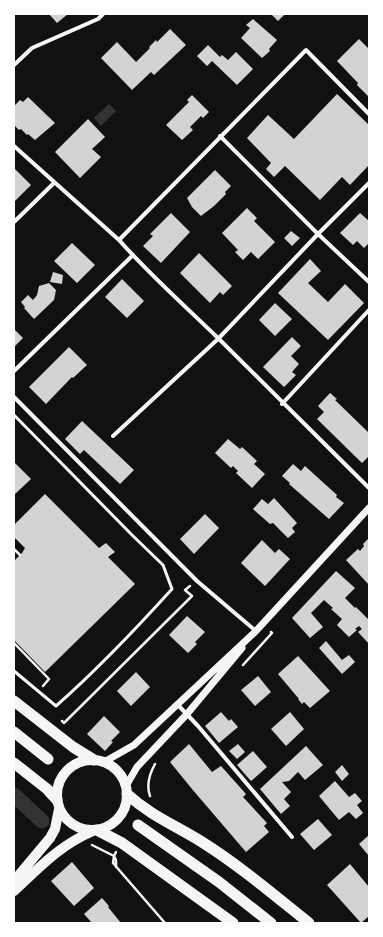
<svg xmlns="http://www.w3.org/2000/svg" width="383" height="937" font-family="Montserrat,sans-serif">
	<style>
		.water { fill: #333 }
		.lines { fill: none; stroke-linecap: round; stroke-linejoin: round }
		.canal { stroke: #333; stroke-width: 15 }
		.building { fill: #d3d3d3 }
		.path { stroke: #f5f5f5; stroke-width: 2.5 }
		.service { stroke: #f5f5f5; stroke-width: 3 }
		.minor { stroke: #f5f5f5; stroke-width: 4 }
		.tertiary { stroke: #f5f5f5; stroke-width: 7 }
		.primary { stroke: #f5f5f5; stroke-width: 10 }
		.trunk { stroke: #f5f5f5; stroke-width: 11 }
	</style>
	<rect width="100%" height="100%" fill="#111"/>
	<path class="water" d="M109,104L116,111L101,126L94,118Z"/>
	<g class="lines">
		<path class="canal" d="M14,795L42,821"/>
	</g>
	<path class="building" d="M49,14H68L57,23Z
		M271,14H285L278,21Z
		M253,19L277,40L269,49L270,51L262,58L241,38L250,28L246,25Z
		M170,29L186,45L154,75L151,72L132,90L101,58L117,42L136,62L150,48L149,47L156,40L157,42Z
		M359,39L369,49V97L357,85L358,83L337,61Z
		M208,45L220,57L222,55L228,60L236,52L253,69L237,85L212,61L207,66L197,56Z
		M337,94L369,125V165L350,185L342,177L320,200L285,166L274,177L266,169L271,163L247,138L268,115L294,139Z
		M192,95L209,112L203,118L201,116L190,127L193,130L182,140L166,125L189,102L187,100Z
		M28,97L55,123L35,140L28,134L27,135L21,129L19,130L14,125V106L20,100L23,102Z
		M88,119L105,137L92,149L101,157L80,178L55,152Z
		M14,168L31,185L14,202Z
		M215,170L231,186L225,192L226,194L214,206L201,216L192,207L187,198Z
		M247,208L257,218L254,221L275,242L258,259L251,252L243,260L235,252L238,250L222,233Z
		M171,213L190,232L161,263L143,246L153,236L150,234Z
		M360,213L369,221V243L364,248L357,241L353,245L340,233Z
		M291,231L300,238L292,246L284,238Z
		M72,243L95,265L77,283L54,261Z
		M199,253L232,286L223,295L220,292L210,303L180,273Z
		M310,259L321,271L308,283L328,302L345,284L364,303L328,340L278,293Z
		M53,272L63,275L62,284L50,282Z
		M122,279L144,301L127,318L105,297Z
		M49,283L56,290L54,300L34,319L24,308L25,307L21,302L28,295L33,300L37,295L39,286Z
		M275,303L292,319L275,336L259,320Z
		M14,329L23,338L14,347Z
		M292,337L301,346L291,356L299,364L292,372L296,375L284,387L263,367Z
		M69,347L87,365L73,378L72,377L46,404L29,387Z
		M330,393L337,399L335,400L369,433V456L362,463L317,419L324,412L318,406Z
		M82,421L134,470L120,484L84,450L80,454L65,439Z
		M228,439L240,449L242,447L257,461L254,464L265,474L252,488L236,473L238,471L233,466L231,468L215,453Z
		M14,462L31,479L14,495Z
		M293,464L301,471L305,466L337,495L336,497L344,503L329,519L289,484L290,483L282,476Z
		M45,494L99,548L106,543L115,552L108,557L135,584L45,672L14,640V561L22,553L25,548L14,537V525Z
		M274,498L297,523L292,528L295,532L288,538L273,523L270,524L253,509L262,499L268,504Z
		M205,514L219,528L194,554L180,539Z
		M369,538V585L346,560L358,549L360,551L364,546L363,544Z
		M262,540L275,553L279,549L290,559L265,586L241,563Z
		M336,571L355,588L345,598L355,608L356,607L369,620V644L358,632L362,629L359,626L355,629L357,630L349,637L337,625L342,619L331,609L333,608L324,600L311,613L323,627L310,638L292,618Z
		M187,616L205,632L195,642L197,644L188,653L169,635Z
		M326,641L342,660L349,655L355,662L342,674L319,648Z
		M298,656L330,691L310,708L304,702L302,704L298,699H299L278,674Z
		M136,672L150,687L131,706L117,691Z
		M258,676L271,692L255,706L241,690Z
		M221,712L229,721L231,719L238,727L219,743L205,726Z
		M290,712L304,729L286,746L271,729Z
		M104,716L120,732L111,741L113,742L105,751L87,734Z
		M189,744L212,772L221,766L246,794L243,797L267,823L264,826L269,832L246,852L192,789L170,762Z
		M238,744L245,752L237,759L229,751Z
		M306,746L323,765L305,780L298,772L289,781L282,782L291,792L284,799L290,806L281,814L260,789Z
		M253,751L267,767L251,781L237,765Z
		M342,765L349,774L342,781L335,772Z
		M335,781L349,797L355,793L362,801L357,805L363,813L356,819L349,812L339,820L319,796Z
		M318,819L332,835L314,850L300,834Z
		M369,835V856L359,844Z
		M72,862L94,888L74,906L51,881Z
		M350,864L369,887V916L361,923L327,885Z
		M102,898L109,906L108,907L121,923H92L84,914Z"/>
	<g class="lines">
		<path class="path" d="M14,549L20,555
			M14,643L49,679L43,686
			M243,665L272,633L271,632
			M62,721L64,723L192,596L185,590L190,586
			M150,796C146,785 150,773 155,764
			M92,845L114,856L116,852
			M114,856L113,863L165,923
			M114,856L116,860V867"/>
		<path class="service" d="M14,415L132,535L163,565L172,589C134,631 98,669 56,706L14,671"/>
		<path class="minor" d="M14,65L32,48L98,19L103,14
			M220,136L318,234L369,282
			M14,146L119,240C150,275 185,306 218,338C268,388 318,438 369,488
			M14,222L54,183
			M119,240L306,50L369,114
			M14,371L133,255
			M14,397L197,581L256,631
			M282,404L369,310
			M113,436L218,339L318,234L369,183
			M177,704L198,726L292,837"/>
		<path class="tertiary" d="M104,762L134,745L256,631L369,508
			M126,786L137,767L187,714L242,648"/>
		<path class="primary" d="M57 795a35 35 0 1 1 70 0a35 35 0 1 1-70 0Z
			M14,881L50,838L55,829L59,809
			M14,891C40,867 60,845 93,831"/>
		<path class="trunk" d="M14,701L73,747L94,760
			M14,732L48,759
			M14,763L47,789L57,800
			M127,794C151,816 175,825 202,842C240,866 274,895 309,923
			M138,825L219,882L271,923
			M97,830L122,843L233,923"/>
	</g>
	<rect width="383" height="937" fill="none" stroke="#ffffff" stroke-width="30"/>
</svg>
